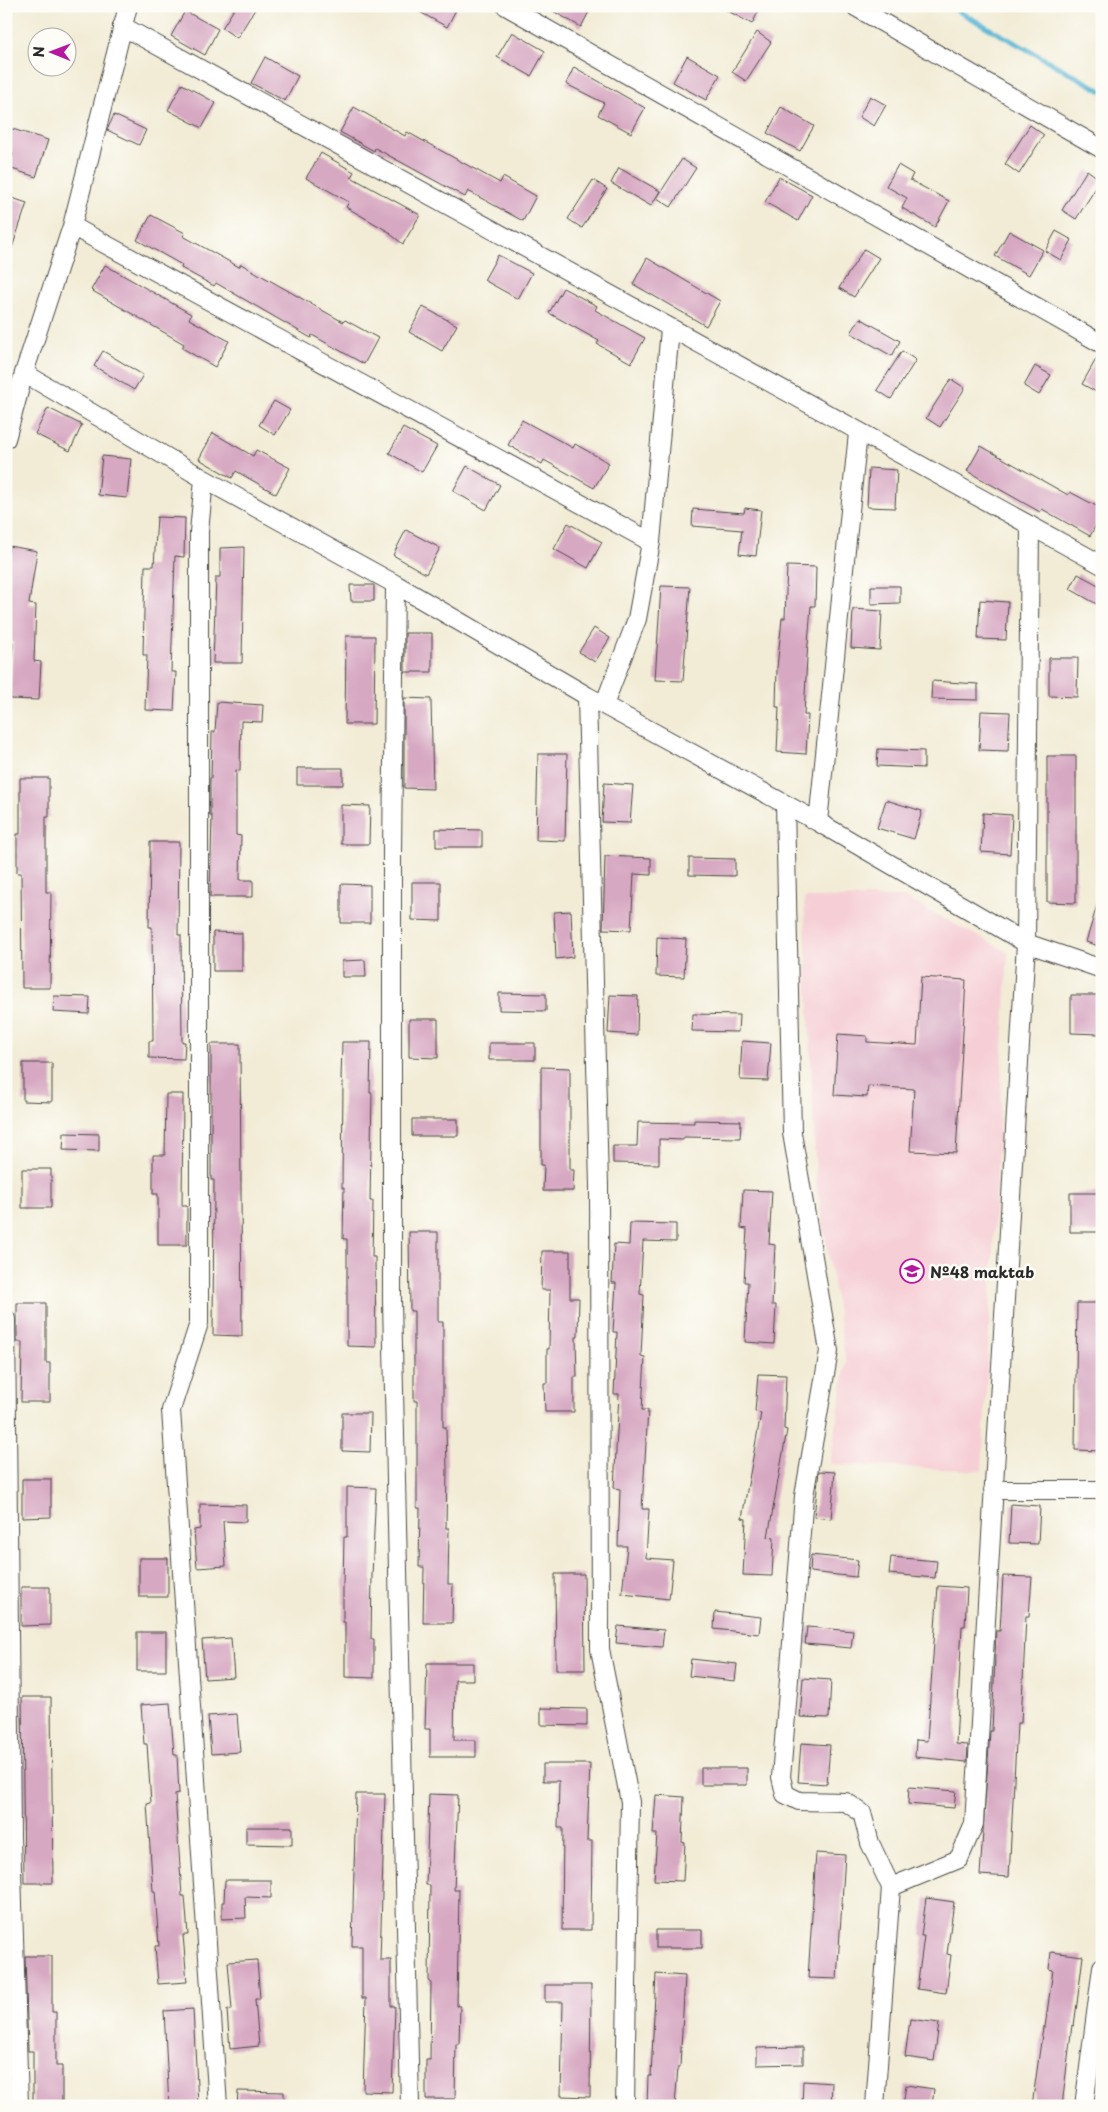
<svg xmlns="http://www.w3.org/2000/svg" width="1108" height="2112" font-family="'Playpen Sans',sans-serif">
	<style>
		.built { fill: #f6cfd6 }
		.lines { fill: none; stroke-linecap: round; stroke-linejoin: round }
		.stream { stroke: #53b2d2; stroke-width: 5 }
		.building { fill: #d7a8c2 }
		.minor-casing { stroke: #494845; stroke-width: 20 }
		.minor { stroke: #fff; stroke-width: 18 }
		.labels { text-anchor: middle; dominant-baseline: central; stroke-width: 5; stroke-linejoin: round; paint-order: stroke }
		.poi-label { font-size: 15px; font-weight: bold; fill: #2b2b2b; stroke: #fdfcf7; text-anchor: start }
	</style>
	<rect width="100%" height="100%" fill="#fdfcf7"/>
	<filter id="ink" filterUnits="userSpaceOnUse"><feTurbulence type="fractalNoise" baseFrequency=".02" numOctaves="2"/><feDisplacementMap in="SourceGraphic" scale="10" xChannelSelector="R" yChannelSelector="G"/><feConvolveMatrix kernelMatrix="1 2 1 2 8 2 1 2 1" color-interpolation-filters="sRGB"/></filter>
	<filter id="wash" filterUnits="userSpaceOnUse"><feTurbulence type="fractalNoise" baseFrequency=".0096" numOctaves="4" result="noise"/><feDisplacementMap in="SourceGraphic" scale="20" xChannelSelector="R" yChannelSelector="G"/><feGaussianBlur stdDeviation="1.12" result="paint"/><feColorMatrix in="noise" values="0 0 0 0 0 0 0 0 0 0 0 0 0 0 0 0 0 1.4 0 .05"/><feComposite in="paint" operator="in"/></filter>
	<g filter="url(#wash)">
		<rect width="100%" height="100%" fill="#f2ecd6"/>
		<path class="built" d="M903,897L1008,952L982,1471L830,1464L846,1362L816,1181L804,898Z"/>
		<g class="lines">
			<path class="stream" d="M949,6L1102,91"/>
		</g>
		<g id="blocks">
			<path class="building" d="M236,6H257L237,38L222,28Z
				M409,6H458L447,27Z
				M544,6H592L581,27Z
				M719,6H761L752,24Z
				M185,11L218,29L205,55L171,36Z
				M512,32L545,51L531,76L497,57Z
				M757,32L771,42L746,81L732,72Z
				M687,56L720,75L706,100L673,82Z
				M265,57L298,76L285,101L251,83Z
				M574,67L645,108L631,133L598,115L604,103L566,84Z
				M182,84L216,103L202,128L168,110Z
				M870,96L886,105L874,126L859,117Z
				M354,107L405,136L407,132L500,183L503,177L536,196L523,221L468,191L465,197L375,148L374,151L340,132Z
				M781,107L814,126L800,151L767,133Z
				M114,115L146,130L139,145L107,130Z
				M1030,125L1044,135L1019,174L1005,164Z
				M6,127L48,140L36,177L9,168L13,154L6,153Z
				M321,153L354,172L351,177L420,215L403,244L390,234L391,233L346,207L349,202L306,178Z
				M682,159L696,168L671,207L657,198Z
				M898,165L913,174L910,180L949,201L935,227L902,208L907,198L886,186Z
				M619,168L660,191L651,206L611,183Z
				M1087,170L1101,180L1076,219L1062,210Z
				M779,177L812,195L798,221L765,202Z
				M593,180L607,189L582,228L568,219Z
				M6,196L27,203L9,257L6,256Z
				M151,215L185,233L183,236L239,267L241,264L343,322L345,320L378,338L364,364L312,335L311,338L216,283L214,286L181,268L182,265L137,240Z
				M1009,231L1043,250L1029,275L995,256Z
				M1056,231L1072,240L1061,260L1045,251Z
				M864,249L879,258L854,297L839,288Z
				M498,255L532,273L518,299L484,280Z
				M647,258L720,301L706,326L633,284Z
				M105,265L191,314L189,319L229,341L215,367L182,348L184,344L91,290Z
				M563,288L597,306L595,310L645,338L631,363L597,344L599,341L549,313Z
				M423,307L457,325L442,351L409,332Z
				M860,318L900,341L892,356L851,333Z
				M103,351L143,375L134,390L94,366Z
				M902,351L916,360L891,399L877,390Z
				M1099,354L1102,355V395L1082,384Z
				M1035,366L1051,375L1039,395L1024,386Z
				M951,379L965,388L940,427L926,418Z
				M274,401L290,410L275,435L259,425Z
				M48,408L82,425L70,451L35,434Z
				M522,420L573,448L575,444L609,463L594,488L544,460L542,464L508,445Z
				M403,428L437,446L422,472L389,453Z
				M213,433L253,456L256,450L290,468L276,494L236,471L232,478L199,459Z
				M981,446L1068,495L1070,492L1102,509V514L1090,536L1042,509L1040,512L967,471Z
				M102,456L131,459L127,498L98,495Z
				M467,466L500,485L486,510L453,491Z
				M869,468L897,470L895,508L867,507Z
				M745,508L761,510L756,556L739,554L742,530L692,526L693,509L744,513Z
				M157,517L185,518L184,557L175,556L171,672H176L174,711L145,710L147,655H143L145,566H154Z
				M568,523L602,542L588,568L554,549Z
				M406,530L440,548L426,574L393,555Z
				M9,546L37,551L29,604L36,605L34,661L41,662L39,700L10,699L13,642H6L9,585H6V564Z
				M244,547L242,663H213L216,577H220V548Z
				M787,566L816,567L815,606H811L807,657L804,715H808L806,754L777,752L779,707H776L777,668L782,618H785Z
				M1078,574L1102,587V607L1070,589Z
				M350,585H374V601H351Z
				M661,586L690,587L683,681L655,680Z
				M871,586H900V603L871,604Z
				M980,600L1008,602L1006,640L978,639Z
				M853,609L882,611L880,650L851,648Z
				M594,628L610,638L595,662L579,652Z
				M405,633H432V672H405Z
				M346,636H375L374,724H345Z
				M1049,658H1078L1077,697L1049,696Z
				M932,681L978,684V700L931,699Z
				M404,698L431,699L433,789L404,788Z
				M217,702L263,705L262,722L241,721L240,771L236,770V835L241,836L240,880H253V897H210L212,816H210V778H211L212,732H215Z
				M981,711L1010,712L1008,751L979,750Z
				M878,749L924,751V768L877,766Z
				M538,754H567L565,841L536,840Z
				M1047,756H1076V903L1047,902Z
				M297,768H343V785H297Z
				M20,778H49V817H46V892H51L50,988H22L21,873H17V834H20Z
				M604,783L633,785L630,823L602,822Z
				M886,800L922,811L914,839L877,828Z
				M341,805L370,806L369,844H341Z
				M983,813L1012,815L1010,854L981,852Z
				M436,829L482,830V847H436Z
				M150,842H179L178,935H181L182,1042H185L184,1059L149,1058V1041H153L152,927H149Z
				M605,856L651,858V875L634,874L631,930L603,929Z
				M689,858L735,859V876L689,875Z
				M412,882H441V921L412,920Z
				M341,884L370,885V923H341Z
				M1098,902L1102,903V947L1086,942Z
				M571,911L573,957L556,959L554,912Z
				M213,932L242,933V971H213Z
				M657,937L686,939L684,977L656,976Z
				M365,960L366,977H342V961Z
				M921,977L966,980L956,1153L910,1151L914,1089L868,1086L867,1097L834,1095L838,1034L867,1036V1042L917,1045Z
				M499,993L546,994V1011L499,1010Z
				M610,995L638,996L637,1035L608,1033Z
				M1071,995H1100L1099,1034L1071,1033Z
				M54,996L90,997L89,1014L53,1012Z
				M693,1014L739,1015L738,1032L692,1031Z
				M409,1019H438V1058L409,1057Z
				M742,1041L771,1043L768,1081L740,1080Z
				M342,1042H371L370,1093H372L370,1201H373L372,1257H375L376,1347L347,1346V1239H343L344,1188H342L343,1081L341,1080Z
				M489,1043H535V1060H489Z
				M211,1044H240L242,1336L213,1335L214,1180H211Z
				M23,1063H52V1102L23,1101Z
				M541,1067L570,1068V1170H574L573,1191H543L544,1165H541Z
				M166,1094H183L182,1206H187V1245H158V1194H153V1155H165Z
				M412,1119H458V1136H412Z
				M694,1120L741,1121L740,1138L684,1137L683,1140L659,1139V1164L613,1163V1146H637L638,1122L694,1123Z
				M64,1133L99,1134V1151L63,1150Z
				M22,1169H51V1208H22Z
				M743,1190L772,1191L769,1244L775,1245L772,1305H776L774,1344L745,1342L748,1282H744L747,1229L741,1228Z
				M1070,1193H1099V1232H1070Z
				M630,1223L676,1224V1242L643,1241L640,1294L644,1295L641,1356L645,1357L642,1410H648L642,1509H649L646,1558L673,1560L669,1599L622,1594L627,1546H618L620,1489L614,1488L619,1394H614L617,1332H613L616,1283H612L614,1244L629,1245Z
				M409,1232H438V1322H443V1427H446L447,1470L446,1528H449L448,1584H453L452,1623H423L424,1567H419L420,1508H417V1401H414V1311H410Z
				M542,1251H570V1298H579L578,1337H576L577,1377H574V1412H545L544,1383H547V1349H549L550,1290H541Z
				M17,1303H46V1363H50V1402H21L22,1342H17Z
				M1077,1303H1102V1451L1075,1450Z
				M758,1374L786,1375L784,1429L787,1430L768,1537L774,1538L772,1576L743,1575L746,1519L742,1518L761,1413L755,1412Z
				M342,1413H371L370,1452L342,1451Z
				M819,1471L835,1472L831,1519L814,1517Z
				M22,1479H51V1517L22,1518Z
				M347,1487L376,1488L372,1576L371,1639H374V1678L345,1677V1622H343V1584L344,1537H347Z
				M200,1504L246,1505V1522L223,1521L226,1566L197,1568L194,1530L200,1529Z
				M1011,1504L1040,1506L1038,1544L1009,1543Z
				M811,1555L858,1560L856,1577L810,1572Z
				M891,1557L937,1561L935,1578L889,1574Z
				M139,1558H168V1597H139Z
				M555,1574H584L585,1670H556Z
				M1003,1576L1032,1577L1029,1616H1026L1021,1723H1017L1009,1877L980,1875L990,1731H992L996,1631H1000Z
				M938,1586L967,1588L965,1626H962L956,1744L968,1745L967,1762L915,1757L916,1740L927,1741Z
				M21,1587H50V1625L21,1626Z
				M715,1612L761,1617L759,1634L714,1629Z
				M618,1626L664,1630L662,1647L616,1643Z
				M807,1627L853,1631L851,1648L805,1644Z
				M137,1632H166V1671H137Z
				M231,1638L234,1677L205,1679L202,1640Z
				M691,1659L737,1664L735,1681L689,1676Z
				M427,1663H473V1680H455L454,1740H476V1757H430V1729H425Z
				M803,1678L831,1680L829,1718L800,1717Z
				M22,1697H51L53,1883H24Z
				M170,1703L174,1755H177L179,1793L175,1794L182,1896H185L188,1935H183L187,1982L158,1984L155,1946H159L155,1891H153L147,1804L151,1803L147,1744H144L141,1705Z
				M541,1708L587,1709V1726L541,1725Z
				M237,1714L240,1752L211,1754L208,1716Z
				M801,1743L830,1745L827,1784L798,1782Z
				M543,1764H590L587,1841H592L591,1930H562L563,1828H558L559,1781H543Z
				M701,1768H747V1785H701Z
				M909,1787L956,1791L954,1808L908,1804Z
				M356,1794H385L380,1960H391V2006H395L392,2092L363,2091L366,1998H362V1946H352Z
				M429,1794L458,1795L454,1890H459L457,2006H460L459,2044H456L455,2099H426V2060H430L431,1982H429L430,1885H426Z
				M656,1795L684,1797L682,1842L685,1843L683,1881L654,1880L657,1834H653Z
				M246,1827H292V1845L246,1844Z
				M816,1853L845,1855L837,1979L808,1978Z
				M225,1880H271V1898L245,1897L246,1918L222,1919V1902H224Z
				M926,1898L954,1902L947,1954L951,1955L946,1993L917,1989L924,1936H921Z
				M656,1930H702V1948H656Z
				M1051,1952L1083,1956L1079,1988L1074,2026L1072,2025L1062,2106H1032L1043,2027H1045L1053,1970L1049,1969Z
				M25,1956H52V2012H56V2066H62V2105H33V2051H28Z
				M257,1960L260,1999H255L259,2046L230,2049L227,2010H232L228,1962Z
				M656,1974L685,1976L680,2067H678L675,2106H647L648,2076H651Z
				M545,1985H591L590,2097L561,2096L563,2002H545Z
				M193,2009L198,2104L169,2106L164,2011Z
				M910,2019L939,2023L934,2061L905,2057Z
				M803,2047V2064L757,2065V2048Z
				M803,2081L832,2083L831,2106H802Z
				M906,2085L934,2089L932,2106H903Z
				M238,2091L284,2092V2106H237Z"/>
		</g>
	</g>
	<g filter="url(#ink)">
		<use href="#blocks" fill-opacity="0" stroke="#494845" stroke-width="1"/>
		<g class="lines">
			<g class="minor-casing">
				<path id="minor" d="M506,6L1102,344
					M854,6L1102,149
					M122,26L1102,565
					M72,226L651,542
					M24,373L204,479L395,584L587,696L818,822L1026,943L1102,969
					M6,439L24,373L72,226L128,6
					M204,479L199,532V1323L171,1410L218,2106
					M395,584L392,854V1301L410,2106
					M587,696L599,1186L600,1649L630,1802L625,2106
					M604,705L637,619L651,542L670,329
					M785,804L792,1133L829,1351L804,1496L781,1777L785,1794L799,1801L846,1802L862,1813L870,1843L891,1887L875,2106
					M818,822L858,433
					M6,1319L11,1836L19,2106
					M993,1490H1102
					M891,1887L959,1859L974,1824L1026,943L1030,525
					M1084,2106L1102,1967"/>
			</g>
			<use href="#minor" class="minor"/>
		</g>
	</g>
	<defs>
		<g id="school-ring" transform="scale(1.25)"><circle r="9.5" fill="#fdfcf7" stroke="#b5179e" stroke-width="1.5"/><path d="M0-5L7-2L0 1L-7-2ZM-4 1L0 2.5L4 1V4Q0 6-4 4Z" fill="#b5179e"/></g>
	</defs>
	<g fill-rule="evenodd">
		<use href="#school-ring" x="912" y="1271"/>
	</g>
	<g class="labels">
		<g class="poi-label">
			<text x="930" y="1271">№48 maktab</text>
		</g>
	</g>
	<rect width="1108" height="2112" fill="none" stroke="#fdfcf7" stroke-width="25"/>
	<g transform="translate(52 52) rotate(271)"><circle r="24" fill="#fdfcf7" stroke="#a9a8a5"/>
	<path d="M0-4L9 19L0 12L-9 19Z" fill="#b5179e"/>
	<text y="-8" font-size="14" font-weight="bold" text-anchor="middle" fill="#2b2b2b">N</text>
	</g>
</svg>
